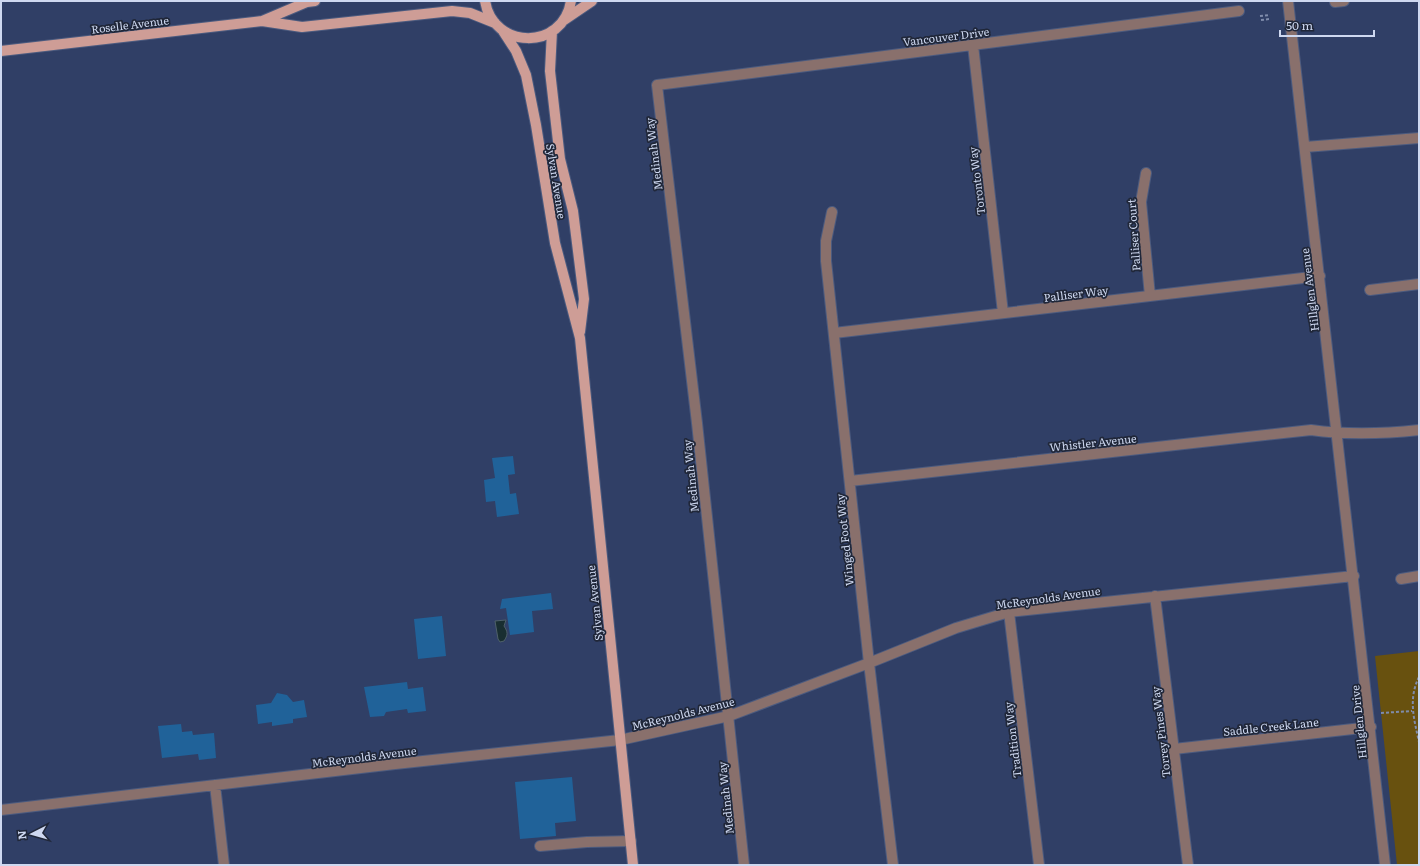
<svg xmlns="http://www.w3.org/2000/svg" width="1420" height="866" font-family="Literata,serif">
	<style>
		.green { fill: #68510f }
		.water { fill: #192e31; stroke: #4f616a }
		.building { fill: #206299 }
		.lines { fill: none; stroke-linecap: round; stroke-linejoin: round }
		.minor-casing { stroke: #4c5b7f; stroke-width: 12 }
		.major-casing { stroke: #4c5b7f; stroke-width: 12 }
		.path { stroke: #7f8cab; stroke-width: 2; stroke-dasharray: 3 2; stroke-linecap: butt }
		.minor { stroke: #89706c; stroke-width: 10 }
		.major { stroke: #ce9d96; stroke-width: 10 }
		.labels { text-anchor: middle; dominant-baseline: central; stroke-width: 3.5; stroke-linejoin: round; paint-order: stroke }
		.street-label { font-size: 11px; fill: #ced8f0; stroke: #202739 }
	</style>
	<rect width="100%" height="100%" fill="#303f66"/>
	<path class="green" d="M1419,651V865H1397L1375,656Z"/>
	<path class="water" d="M506,620L504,626C508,632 508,635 504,641L500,642L498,639L495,621Z"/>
	<path class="building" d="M513,456L515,474L508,475L510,494L516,493L519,514L497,517L495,501L486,502L484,480L495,478L492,458Z
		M551,593L553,609L532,611L534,632L510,635L506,608L500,609L502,599Z
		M442,616L446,656L418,659L414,619Z
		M407,682L408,689L423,687L426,711L408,713L407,709L386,712L384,716L370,717L364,687Z
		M277,693L287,695L293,702L304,700L307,717L293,719V723L272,726V722L258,724L256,705L271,703Z
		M181,724L182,732L192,731L193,735L214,733L216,758L199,760L198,754L162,758L158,726Z
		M572,777L576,821L555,823L556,836L520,839L515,782Z"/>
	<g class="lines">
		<g class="minor-casing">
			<path id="minor" d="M1288,1L1385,865
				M1335,2L1344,1
				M973,45L1003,313
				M1305,147L1419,138
				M1146,173L1141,202L1150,296
				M832,212L826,241V261L869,663L893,865
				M1370,290L1419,284
				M834,333L1320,276
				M850,481L1311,430C1347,435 1382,434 1419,430
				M1401,579L1419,576
				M1155,596L1188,865
				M1009,612L1039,865
				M1174,749L1371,727
				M215,785L224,865
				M1,810L395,764L620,740L729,716L869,663L956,628L1009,612L1354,576
				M540,846L587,842L631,841
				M744,865L697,423L657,85L1239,11"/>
		</g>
		<g class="major-casing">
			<path id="major" d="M485,1C493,50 563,51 571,1
				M564,20L592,1
				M262,21L307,2L315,1
				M503,31L516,51L526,75L536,125L555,243L580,338L633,865
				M552,31L550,71L560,159L573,211L584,299L580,332
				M1,51L262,21L302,27L452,11L470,13L495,23"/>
		</g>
		<path class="path" d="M1260,16L1270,15
			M1261,20L1270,19
			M1419,677C1408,699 1414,719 1419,742
			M1381,713L1412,711"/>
		<use href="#minor" class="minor"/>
		<use href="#major" class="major"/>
	</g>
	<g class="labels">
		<g class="street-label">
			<text transform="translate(130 24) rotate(-7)">Roselle Avenue</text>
			<text transform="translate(946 36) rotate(-7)">Vancouver Drive</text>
			<text transform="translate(653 154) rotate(-97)">Medinah Way</text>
			<text transform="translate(557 181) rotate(81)">Sylvan Avenue</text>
			<text transform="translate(976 181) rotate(-97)">Toronto Way</text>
			<text transform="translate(1133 235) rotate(-94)">Palliser Court</text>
			<text transform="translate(1309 290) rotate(-97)">Hillglen Avenue</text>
			<text transform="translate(1076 293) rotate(-7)">Palliser Way</text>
			<text transform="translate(1093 442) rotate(-6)">Whistler Avenue</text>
			<text transform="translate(690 476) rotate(-96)">Medinah Way</text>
			<text transform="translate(844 540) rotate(-96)">Winged Foot Way</text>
			<text transform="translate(1048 597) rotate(-8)">McReynolds Avenue</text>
			<text transform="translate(594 603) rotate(-96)">Sylvan Avenue</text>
			<text transform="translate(683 713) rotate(-14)">McReynolds Avenue</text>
			<text transform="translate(1358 722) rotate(-96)">Hillglen Drive</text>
			<text transform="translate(1271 726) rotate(-6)">Saddle Creek Lane</text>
			<text transform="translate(1160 732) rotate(-97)">Torrey Pines Way</text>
			<text transform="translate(1012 740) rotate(-97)">Tradition Way</text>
			<text transform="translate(364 756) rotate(-7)">McReynolds Avenue</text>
			<text transform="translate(725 798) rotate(-96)">Medinah Way</text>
		</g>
	</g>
	<rect width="1420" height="866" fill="none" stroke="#ced8f0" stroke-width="4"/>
	<g transform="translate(32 834) rotate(264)" stroke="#202739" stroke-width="3" paint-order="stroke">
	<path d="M0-3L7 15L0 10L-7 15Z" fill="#ced8f0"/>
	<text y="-6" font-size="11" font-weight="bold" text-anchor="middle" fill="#ced8f0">N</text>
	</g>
	<path d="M1280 30v6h94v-6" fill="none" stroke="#ced8f0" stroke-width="2"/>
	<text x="1286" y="30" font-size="12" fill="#ced8f0" stroke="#202739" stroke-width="3" paint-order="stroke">50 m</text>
</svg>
